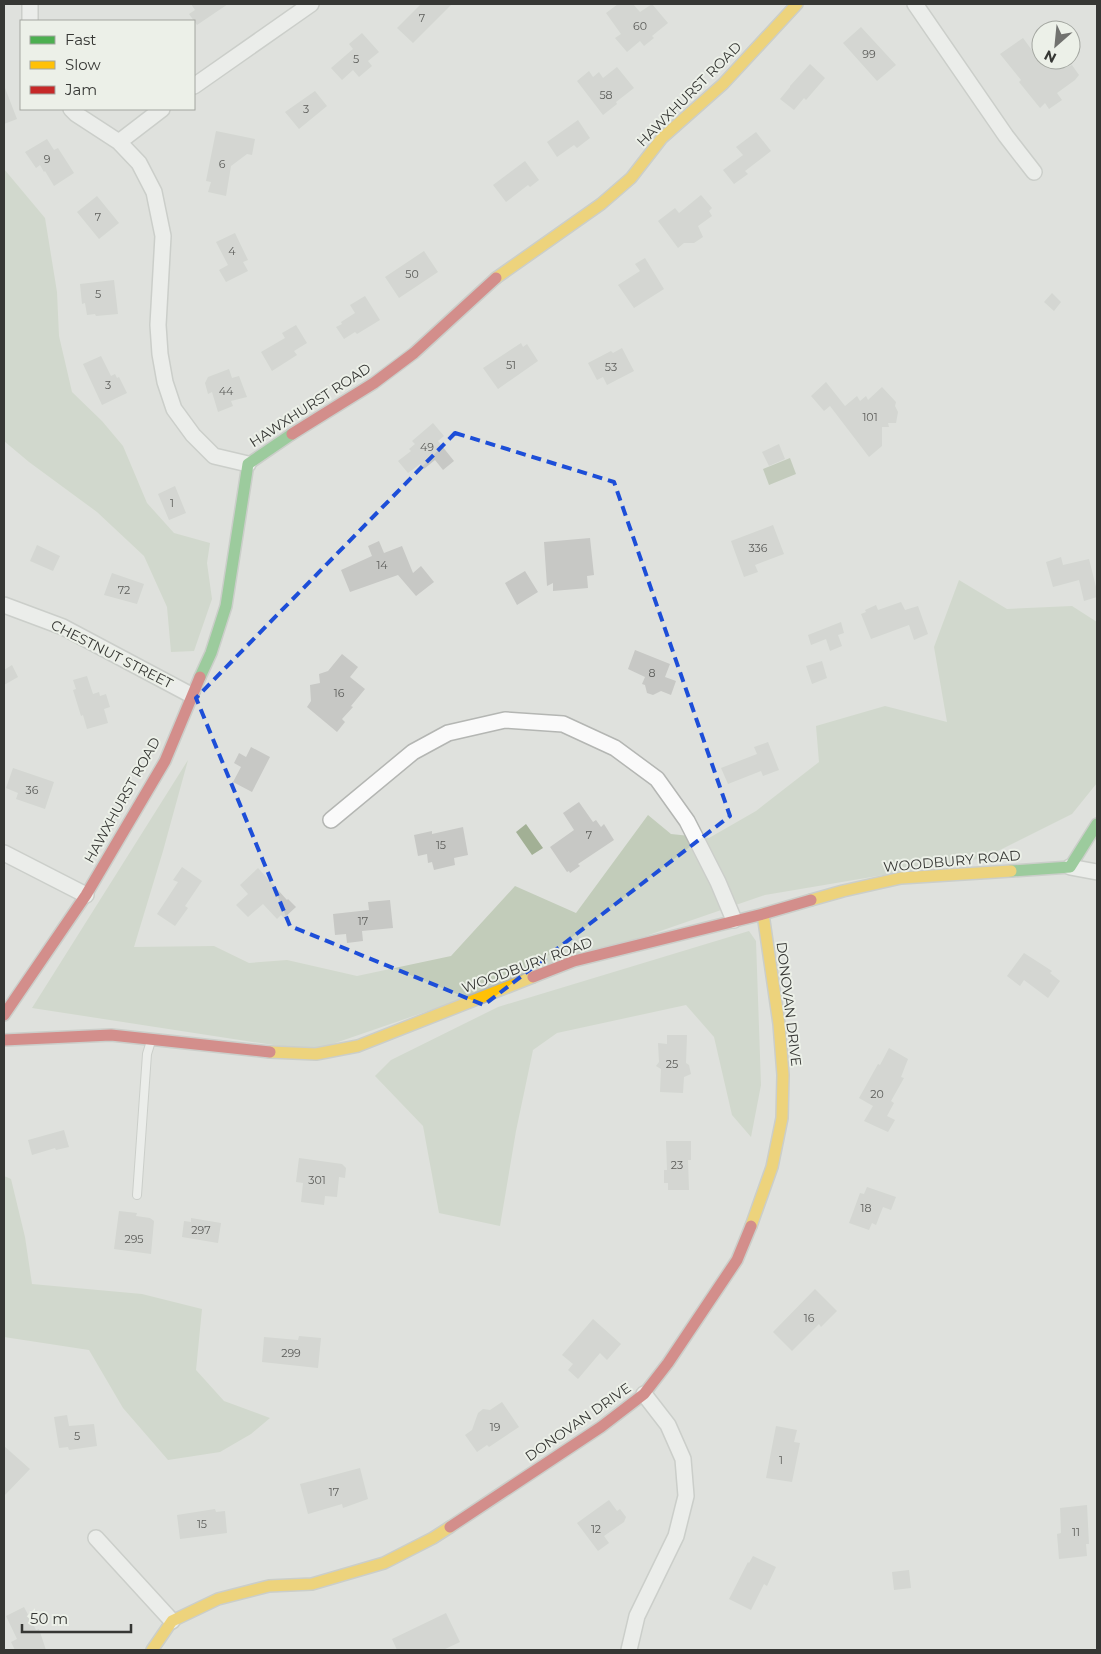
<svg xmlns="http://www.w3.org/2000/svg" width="1101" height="1654" font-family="Montserrat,sans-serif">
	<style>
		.green { fill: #c2ccba }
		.water { fill: #a2b095 }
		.building { fill: #c7c8c5 }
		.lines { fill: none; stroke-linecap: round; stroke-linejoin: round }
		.lane-casing { stroke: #b4b6b3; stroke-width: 10 }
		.street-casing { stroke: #b4b6b3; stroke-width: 18 }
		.fast-casing { stroke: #b4b6b3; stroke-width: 14 }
		.slow-casing { stroke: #b4b6b3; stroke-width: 14 }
		.jam-casing { stroke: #b4b6b3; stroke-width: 14 }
		.lane { stroke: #fafafa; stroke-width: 8 }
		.street { stroke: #fafafa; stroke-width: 15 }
		.fast { stroke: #4caf50; stroke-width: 11 }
		.slow { stroke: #ffc107; stroke-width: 11 }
		.jam { stroke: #c62828; stroke-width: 11 }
		.marked { fill: none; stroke: #1d4ed8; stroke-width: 4; stroke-dasharray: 10 6; stroke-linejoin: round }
		.labels { text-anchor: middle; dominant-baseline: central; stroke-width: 4; stroke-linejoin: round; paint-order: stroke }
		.number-label { font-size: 11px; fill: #5c5d5a }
		.street-label { font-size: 14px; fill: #363734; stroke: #ecf0e8 }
	</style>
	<rect width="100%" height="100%" fill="#dfe1dd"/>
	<path class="green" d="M4,169L45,218L57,292L59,336L72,392L102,421L123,446L147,503L174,533L210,543L207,563L212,599L194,651L171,652L167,607L144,556L97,512L29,462L4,441Z
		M959,580L1007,609L1072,606L1097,622V783L1072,814L984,858L765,895L312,1051L32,1008L188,760L163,851L134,947L214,946L249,963L287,960L357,976L451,956L515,886L576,913L648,815L671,834L709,838L756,811L819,762L816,726L885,706L947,722L934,647Z
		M749,931L756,941L761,1085L751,1137L732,1115L714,1037L686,1005L557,1033L533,1050L516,1131L500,1226L439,1213L423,1126L375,1076L391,1060L498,1007Z
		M4,1176L11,1179L25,1237L32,1284L142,1294L202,1309L196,1370L224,1401L270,1418L251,1434L220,1452L168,1460L123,1408L89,1350L4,1337Z"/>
	<path class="water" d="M790,458L796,474L769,485L763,469Z
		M526,824L543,848L532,855L516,832Z"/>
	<path class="building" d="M191,4H228L197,25L189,14L195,10Z
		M421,4H452L413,43L397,28Z
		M618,4H633L640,12L652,4L668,23L652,36L654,38L644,46L640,41L627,52L615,38L621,34L606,13Z
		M861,27L896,65L877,81L843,43Z
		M362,33L379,52L368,61L372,66L359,77L353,70L342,80L331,68L353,49L349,44Z
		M1023,38L1034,53L1041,49V60H1058L1064,68L1072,65L1079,75L1075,80L1057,93L1062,100L1049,109L1045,103L1040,108L1019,82L1021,80L1000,54Z
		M810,64L825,78L806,100L804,98L794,110L780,99L790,87V86Z
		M617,67L634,88L616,102L617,104L603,115L577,81L589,71L593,77L599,72L603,78Z
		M4,88H5L17,119L4,124Z
		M315,91L327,106L299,129L285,112Z
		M578,120L590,138L577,148L574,145L557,157L547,142Z
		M216,131L255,139L252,155L247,154L231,166L226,196L208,192L211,182L206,181Z
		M756,132L771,151L745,171L748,174L734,184L723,170L743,155L736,147Z
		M47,139L54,150L58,148L74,173L54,186L45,171L44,172L40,165L36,168L25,152Z
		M525,161L539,180L530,187L528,185L506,202L493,185Z
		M701,195L712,208L709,211L712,216L698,226L703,237L694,243H684L678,248L658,221L675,208L679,213Z
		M97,196L119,223L99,239L77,212Z
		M235,233L248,260L243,262L248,271L226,282L219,270L228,265L216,242Z
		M424,251L438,272L399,298L385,277Z
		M645,258L664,289L634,308L618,285L640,271L635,264Z
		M114,280L118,314L96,316L95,314L87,315L85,303L82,304L80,284Z
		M1052,293L1061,302L1054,311L1044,302Z
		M365,296L380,320L357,334L355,332L344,339L336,327L342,324L341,322L355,313L350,305Z
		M296,325L307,343L294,351L297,355L272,371L261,352L285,338L282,333Z
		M521,343L523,347L527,344L538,361L498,389L483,368Z
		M622,348L634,371L607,385L603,377L597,380L588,363L611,351L613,353Z
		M101,356L111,376L115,374L117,378L119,377L127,393L102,405L83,364Z
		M229,369L232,378L239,376L247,397L231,401L233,406L218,412L212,392L208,394L205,383L208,377Z
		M826,382L845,406L857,396L860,401L866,396L868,400L882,387L896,402L895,406L898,412L896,423H888L889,427H882V446L869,457L830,406L824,411L811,396Z
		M433,423L444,436L438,441L454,461L443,470L435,460L424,469L420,464L408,473L398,461L411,451L409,449L415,444L412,441Z
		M779,444L785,459L769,466L762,452Z
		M175,486L186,513L169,520L158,494Z
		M773,525L784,554L755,565L758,572L744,577L731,541Z
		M590,538L594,575L587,576L588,588L553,591V583L547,586L544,542Z
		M379,541L384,553L402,546L413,573L421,566L434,582L416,596L398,575L350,592L341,570L372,556L368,546Z
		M37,545L60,556L53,571L30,561Z
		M1061,557L1063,565L1089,559L1097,591V597L1084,601L1079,580L1053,587L1046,562Z
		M525,571L538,592L517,605L505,583Z
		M112,573L144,584L137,604L104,595Z
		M901,602L905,610L918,606L928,634L914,640L909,625L871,639L861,614L866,612L865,610L876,605L878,610Z
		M841,622L844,633L838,635L842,646L830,651L826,639L811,645L808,635Z
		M635,650L670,664L665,677L676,681L671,695L661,691L653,695L647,693L645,685L642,684L645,677L628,669Z
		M342,654L358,667L350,677L365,689L351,706L353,707L342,719L345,722L337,732L307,707L311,701L310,685L320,683L319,674L328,671Z
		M822,661L827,678L812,684L806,666Z
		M12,665L18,677L4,685V670Z
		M87,676L93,694L99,692L100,696L106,694L110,707L104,709L108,723L87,729L83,715L81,716L73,690L76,689L73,680Z
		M768,742L779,770L763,776L761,771L728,784L721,768L757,754L754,747Z
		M251,747L270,757L252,792L233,782L241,767L234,763L239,753L246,757Z
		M13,768L54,782L45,809L16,799L18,793L6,788Z
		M579,802L593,822L596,820L601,827L604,824L614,840L578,864L580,866L570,873L569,871L567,872L550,847L574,830L563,813Z
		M463,827L468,855L454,858L455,865L434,870L432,862L428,863L427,854L418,856L414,835L432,831V834Z
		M182,867L202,881L185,906L188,908L175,926L157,914L178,882L173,880Z
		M258,868L287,900L288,899L296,907L284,918L281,915L277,919L263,904L248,917L236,905L248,894L240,885Z
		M390,900L393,928L362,931L363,941L347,943L346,934L335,935L333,914L369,910L368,902Z
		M1024,953L1052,971L1050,973L1060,981L1048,998L1024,980L1020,986L1007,976Z
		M667,1035H687L686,1063L689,1065L691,1074L684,1077L683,1093L660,1092L661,1069L656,1066L659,1062L658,1043L667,1044Z
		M889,1048L908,1059L901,1077L904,1078L891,1101L894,1103L887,1116L895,1120L888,1132L864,1121L873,1106L859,1098L878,1064L880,1065Z
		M64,1130L69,1147L56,1150L55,1148L32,1155L28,1140Z
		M666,1141H691V1160H688L689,1190H668V1183H664V1170H667Z
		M299,1158L342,1164L346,1168L345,1178L339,1177L337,1197L325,1196L324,1205L301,1202L303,1183L296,1182Z
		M867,1187L896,1197L891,1210L883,1207L876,1225L872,1223L869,1230L849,1223L860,1193L864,1194Z
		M119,1211L137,1213L136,1216L150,1218L154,1221L151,1254L114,1249Z
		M191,1218L221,1223L218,1243L182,1237L184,1221L191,1222Z
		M815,1289L837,1311L821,1327L819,1324L792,1351L773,1332Z
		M593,1319L621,1344L607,1360L600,1353L578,1379L568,1370L573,1364L562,1355Z
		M299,1336L321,1338L318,1368L262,1362L264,1337L298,1340Z
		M502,1402L519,1427L489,1447L487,1445L477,1452L465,1435L472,1430L478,1413L483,1409L490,1410Z
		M67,1415L69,1426L94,1424L97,1446L69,1450L68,1447L59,1448L54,1417Z
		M776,1426L797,1430L794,1442L800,1443L792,1482L766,1478Z
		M4,1446L30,1469L4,1496Z
		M360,1468L368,1499L343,1508L342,1504L308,1514L300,1484Z
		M609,1500L617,1511L620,1509L626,1517L624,1522L604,1536L609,1543L598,1551L577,1523Z
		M1087,1505L1089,1544H1086L1087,1556L1059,1559L1057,1534L1061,1533L1060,1508Z
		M215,1509L216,1512L225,1511L227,1533L180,1539L177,1515Z
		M753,1556L776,1567L767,1586L764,1584L751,1610L729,1599L748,1562L749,1563Z
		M909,1570L911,1588L894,1590L892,1572Z
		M24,1607L36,1630L39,1629L46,1650H15L11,1642L17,1639L6,1616Z
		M446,1613L460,1642L443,1650H397L392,1639Z"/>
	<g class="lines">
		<g class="lane-casing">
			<path id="lane" d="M137,1195L147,1054L151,1041"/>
		</g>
		<g class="street-casing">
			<path id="street" d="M30,4V21
				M915,4L1006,136L1034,172
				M194,86L311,4
				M71,109L76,114L119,142L139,163L154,192L163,236L158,325L160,354L165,382L174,409L193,435L214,456L248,464
				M119,142L162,109
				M4,605L63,627L191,695
				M331,820L413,752L448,733L505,720L563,724L615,748L657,779L687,821L718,882L734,920
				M4,853L86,895
				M1070,867L1097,872
				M96,1538L172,1621
				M629,1650L637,1616L676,1536L686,1496L683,1459L668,1425L644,1394"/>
		</g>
		<g class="fast-casing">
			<path id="fast" d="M200,677L211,653L226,606L248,464L292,434
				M1011,871L1070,867L1097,824"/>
		</g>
		<g class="slow-casing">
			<path id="slow" d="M496,278L601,204L631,178L662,138L723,84L797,4
				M811,900L843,891L901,878L1011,871
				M270,1052L316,1054L358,1046L533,977
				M751,1226L772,1167L782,1118L783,1075L779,1024L763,914
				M152,1650L172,1621L218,1599L269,1586L312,1584L384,1563L433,1538L450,1527"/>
		</g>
		<g class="jam-casing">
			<path id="jam" d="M292,434L374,383L414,353L496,278
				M533,977L574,961L763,914L811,900
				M4,1015L86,895L165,761L200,677
				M4,1040L111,1035L270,1052
				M450,1527L601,1427L644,1394L668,1363L737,1260L751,1226"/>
		</g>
		<use href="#lane" class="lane"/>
		<use href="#street" class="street"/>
		<use href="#fast" class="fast"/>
		<use href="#slow" class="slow"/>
		<use href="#jam" class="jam"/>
	</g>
	<path d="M0 0H1101V1654H0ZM455,433L614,482L730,816L484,1005L290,926L196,698Z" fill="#dfe1dd" fill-opacity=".55" fill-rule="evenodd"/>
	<path class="marked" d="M455,433L614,482L730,816L484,1005L290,926L196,698Z"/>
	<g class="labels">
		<g class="number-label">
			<text x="422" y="18">7</text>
			<text x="640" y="26">60</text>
			<text x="869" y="54">99</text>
			<text x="356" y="59">5</text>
			<text x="606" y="95">58</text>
			<text x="306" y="109">3</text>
			<text x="47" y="159">9</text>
			<text x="222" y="164">6</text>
			<text x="98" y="217">7</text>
			<text x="232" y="251">4</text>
			<text x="412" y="274">50</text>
			<text x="98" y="294">5</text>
			<text x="511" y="365">51</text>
			<text x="611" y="367">53</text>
			<text x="108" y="385">3</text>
			<text x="226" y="391">44</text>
			<text x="870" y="417">101</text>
			<text x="427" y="447">49</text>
			<text x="172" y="503">1</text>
			<text x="758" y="548">336</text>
			<text x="382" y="565">14</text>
			<text x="124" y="590">72</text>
			<text x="652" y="673">8</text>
			<text x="339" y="693">16</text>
			<text x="32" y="790">36</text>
			<text x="589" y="835">7</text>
			<text x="441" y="845">15</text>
			<text x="363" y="921">17</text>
			<text x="672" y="1064">25</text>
			<text x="877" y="1094">20</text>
			<text x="677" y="1165">23</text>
			<text x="317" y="1180">301</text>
			<text x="866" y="1208">18</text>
			<text x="201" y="1230">297</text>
			<text x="134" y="1239">295</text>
			<text x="809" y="1318">16</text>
			<text x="291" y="1353">299</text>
			<text x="495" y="1427">19</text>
			<text x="77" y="1436">5</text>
			<text x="781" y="1460">1</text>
			<text x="334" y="1492">17</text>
			<text x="202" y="1524">15</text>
			<text x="596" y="1529">12</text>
			<text x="1076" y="1532">11</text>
		</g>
		<g class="street-label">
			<text transform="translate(689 94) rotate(-45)">HAWXHURST ROAD</text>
			<text transform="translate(310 405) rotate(-33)">HAWXHURST ROAD</text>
			<text transform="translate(112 654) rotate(27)">CHESTNUT STREET</text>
			<text transform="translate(122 800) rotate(-61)">HAWXHURST ROAD</text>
			<text transform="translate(952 861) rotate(-5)">WOODBURY ROAD</text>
			<text transform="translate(527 965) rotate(-20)">WOODBURY ROAD</text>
			<text transform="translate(789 1004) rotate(83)">DONOVAN DRIVE</text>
			<text transform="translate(578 1422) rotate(-35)">DONOVAN DRIVE</text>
		</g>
	</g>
	<rect width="1101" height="1654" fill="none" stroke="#363734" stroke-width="10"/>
	<rect x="20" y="20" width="175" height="90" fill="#ecf0e8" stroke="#a3a6a0"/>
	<rect x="30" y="36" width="25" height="8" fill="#4caf50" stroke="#a3a6a0"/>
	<text x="65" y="45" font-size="15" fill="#363734">Fast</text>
	<rect x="30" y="61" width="25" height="8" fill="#ffc107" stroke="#a3a6a0"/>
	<text x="65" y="70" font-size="15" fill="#363734">Slow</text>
	<rect x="30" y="86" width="25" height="8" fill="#c62828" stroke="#a3a6a0"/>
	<text x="65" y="95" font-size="15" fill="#363734">Jam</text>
	<g transform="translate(1056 45) rotate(207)"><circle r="24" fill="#ecf0e8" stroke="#a3a6a0"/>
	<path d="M0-4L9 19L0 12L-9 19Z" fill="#71726f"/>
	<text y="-8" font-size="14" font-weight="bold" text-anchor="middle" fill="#363734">N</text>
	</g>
	<path d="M22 1624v8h109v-8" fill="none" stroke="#363734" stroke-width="2.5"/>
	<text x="30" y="1624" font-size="15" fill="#363734" stroke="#ecf0e8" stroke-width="4" paint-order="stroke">50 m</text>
</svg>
